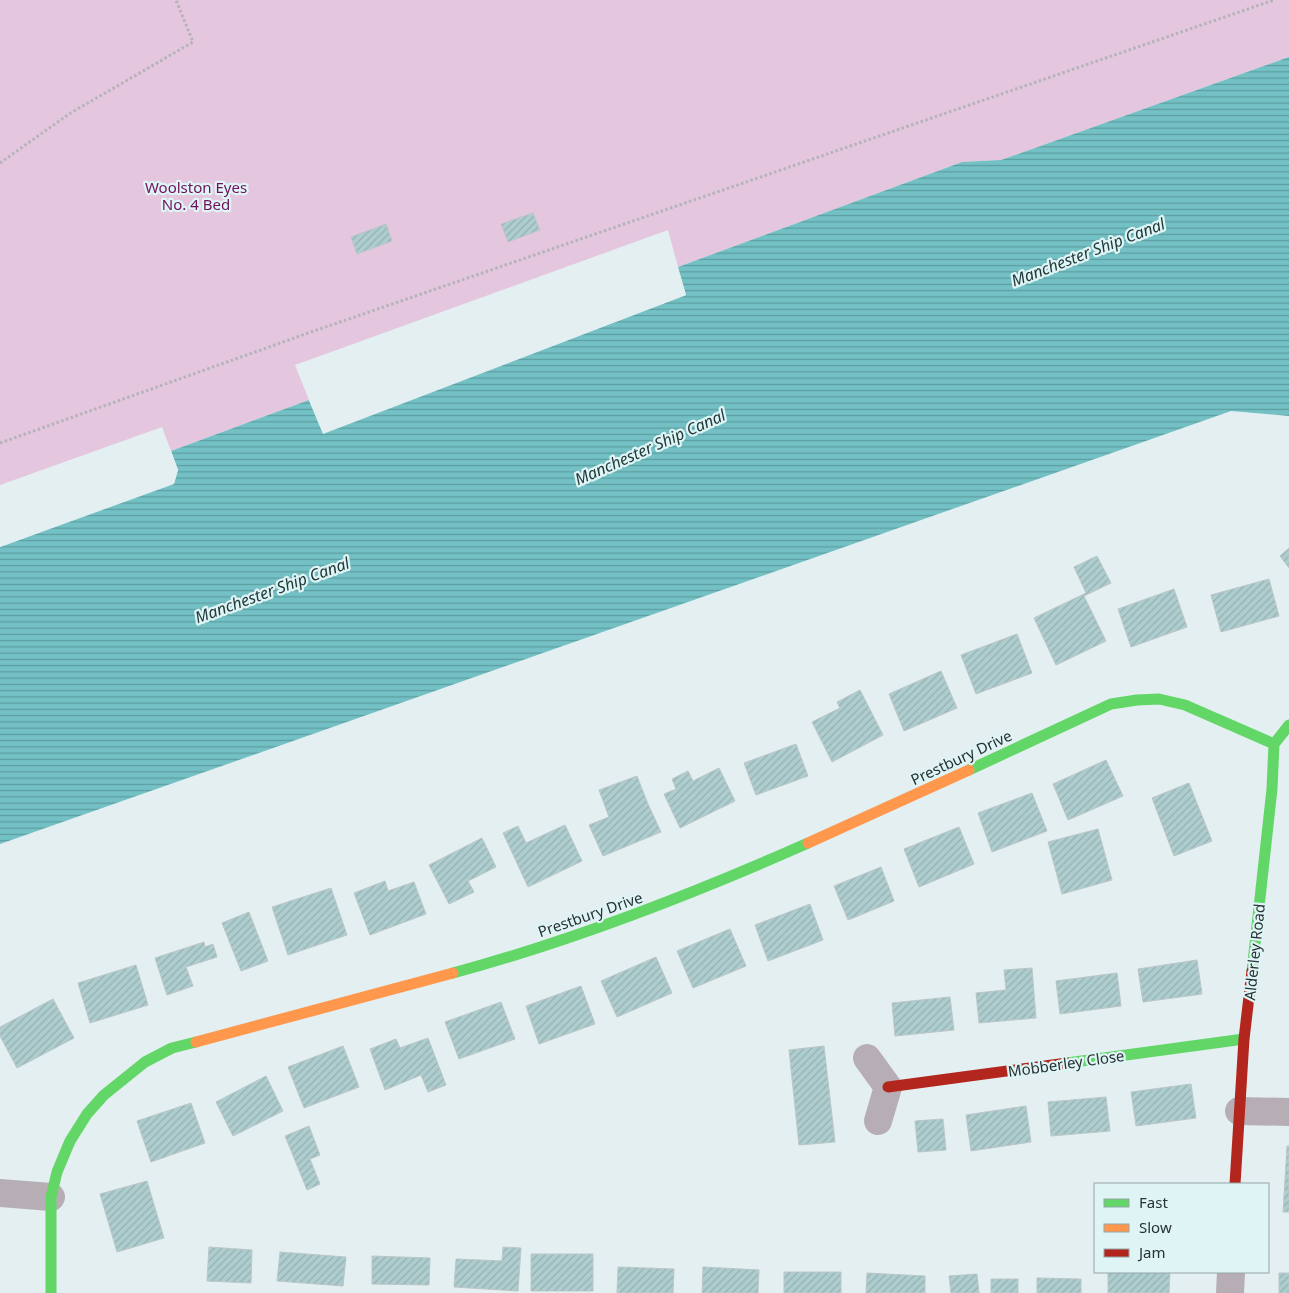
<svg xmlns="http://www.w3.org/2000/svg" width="1289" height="1293" font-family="'Noto Sans',sans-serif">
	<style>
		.park { fill: #e4c7de }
		.water { fill: url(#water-rules) }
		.pier { fill: #e3eff0 }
		.building { fill: url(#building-hatch); stroke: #bcc6c7 }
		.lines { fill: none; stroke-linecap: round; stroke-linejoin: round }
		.path { stroke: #b4b3b6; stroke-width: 3; stroke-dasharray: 2.5 2.5; stroke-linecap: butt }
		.street { stroke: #b7aeb5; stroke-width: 28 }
		.fast { stroke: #63d668; stroke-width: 11 }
		.slow { stroke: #ff974d; stroke-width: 11 }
		.jam { stroke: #b3261e; stroke-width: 11 }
		.labels { text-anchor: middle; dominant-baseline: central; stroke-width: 4.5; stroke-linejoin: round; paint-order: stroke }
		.park-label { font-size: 15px; fill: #71115b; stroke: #def4f5 }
		.street-label { font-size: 15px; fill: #293132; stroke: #def4f5 }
		.water-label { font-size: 16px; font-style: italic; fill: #21393a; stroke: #def4f5 }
	</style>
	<defs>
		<pattern id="water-rules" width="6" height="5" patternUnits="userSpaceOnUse" patternTransform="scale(1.25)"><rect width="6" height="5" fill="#73c1c5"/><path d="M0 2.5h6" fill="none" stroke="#5e9da1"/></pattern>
		<pattern id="building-hatch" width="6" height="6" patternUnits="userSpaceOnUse" patternTransform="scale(1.25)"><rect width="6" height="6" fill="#adcdcf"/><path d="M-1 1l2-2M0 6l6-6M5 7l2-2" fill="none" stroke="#95b0b2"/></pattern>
	</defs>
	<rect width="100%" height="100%" fill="#e3eff0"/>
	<path class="park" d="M0,0H1289V57L1001,160L962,162L678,267L668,230L295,365L309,400L171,451L162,427L0,485Z"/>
	<path class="water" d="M1289,57V416L1231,411L0,844V547L174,484L178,470L171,451L309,400L323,433L686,295L678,267L962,162L1001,160Z"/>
	<path class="pier" d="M677,265L686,295L323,434L308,398L311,399L325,430L683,294L676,267Z
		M170,448L178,470L174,483L0,547V544L172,482L175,470L168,451Z"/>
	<path class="building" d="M533,213L540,230L508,242L501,224Z
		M386,224L392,241L357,254L351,237Z
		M1289,548V568L1280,556Z
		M1097,556L1111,583L1084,596L1106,641L1056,665L1034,618L1086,593L1074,567Z
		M1269,579L1279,616L1221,632L1211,595Z
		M1174,589L1187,627L1131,647L1118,609Z
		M1017,634L1032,673L976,694L961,655Z
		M941,671L957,708L904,731L889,694Z
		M860,690L883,735L832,762L812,722L840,708L837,702Z
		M796,744L808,776L756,795L744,763Z
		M1106,760L1123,796L1068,820L1053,784Z
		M719,768L735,801L680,828L664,794L676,789L672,779L688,771L693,781Z
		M637,776L648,804L661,832L603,856L589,825L609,817L599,790Z
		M1189,783L1212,841L1174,856L1152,798Z
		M1032,793L1047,831L992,852L978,813Z
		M565,825L582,861L528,887L503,833L518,826L526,843Z
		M959,827L974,864L919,887L904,849Z
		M1098,829L1112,880L1062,894L1048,842Z
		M482,838L496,867L468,881L474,892L449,904L429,865Z
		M881,867L894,901L848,920L834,886Z
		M385,881L388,891L414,882L426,914L370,935L354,893Z
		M331,888L347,935L288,955L272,907Z
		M810,904L823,940L768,961L755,925Z
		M249,912L268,961L241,971L222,923Z
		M730,929L746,966L693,988L677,951Z
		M204,942L205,947L213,944L217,957L186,967L193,986L167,995L155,958Z
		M656,957L672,993L617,1017L601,981Z
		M1197,960L1202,994L1143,1002L1138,969Z
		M136,965L148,1005L90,1023L78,983Z
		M1032,968L1036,1018L979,1023L976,993L1006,990L1004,970Z
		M1117,973L1121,1006L1060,1014L1056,981Z
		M581,986L595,1024L539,1044L526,1006Z
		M950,997L954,1030L895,1036L892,1003Z
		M53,999L74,1038L17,1068L0,1036V1027Z
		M501,1002L515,1039L459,1059L445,1022Z
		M428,1038L446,1085L428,1092L421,1075L385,1090L370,1049L396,1039L400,1048Z
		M343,1046L359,1087L304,1108L288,1067Z
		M824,1046L835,1142L799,1145L789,1050Z
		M266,1076L283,1111L233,1136L216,1102Z
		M1191,1084L1196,1118L1136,1126L1131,1092Z
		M1106,1097L1110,1131L1051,1136L1048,1102Z
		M191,1103L205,1143L151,1162L137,1121Z
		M1026,1106L1031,1142L971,1151L966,1115Z
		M943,1119L946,1150L918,1152L915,1121Z
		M309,1126L320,1155L310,1159L320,1184L307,1190L285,1136Z
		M1287,1146H1289V1212H1283Z
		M147,1181L164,1238L117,1252L100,1194Z
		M209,1247L252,1250L251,1283L207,1281Z
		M503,1247L521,1248L518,1291L454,1287L456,1259L502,1261Z
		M280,1252L346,1257L343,1286L277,1281Z
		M531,1254H593V1291H531Z
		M372,1256L430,1258L429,1285L372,1284Z
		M618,1267L674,1269L673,1293H617Z
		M703,1267L759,1270L758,1293H702Z
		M784,1272H841V1293H784Z
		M1108,1272H1170L1169,1293H1108Z
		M867,1273L925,1276V1293H866Z
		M1279,1273H1289V1293H1279Z
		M977,1274L979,1293H951L949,1276Z
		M1037,1278L1081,1279V1293H1037Z
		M991,1279H1018V1293H991Z"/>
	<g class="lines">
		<path class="path" d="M0,163L69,114L193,42L176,0
			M0,443L311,332L1274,0"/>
		<path class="street" d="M867,1058L888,1087L878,1121
			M1239,1111L1289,1112
			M0,1193L51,1197
			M1230,1293L1231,1272"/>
		<path class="fast" d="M969,770L1111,704L1137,700L1159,699L1185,705L1274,744
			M1252,971L1272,789L1274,744L1289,725
			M453,973C575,940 693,894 808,843
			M1067,1063L1244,1039
			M51,1293V1197L57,1172L70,1141L87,1114L104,1095L145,1062L172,1048L196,1042"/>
		<path class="slow" d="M808,843L969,770
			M196,1042L453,973"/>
		<path class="jam" d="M888,1087L1067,1063
			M1235,1184L1244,1039L1252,971"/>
	</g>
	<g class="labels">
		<g class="park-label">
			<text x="196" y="187">Woolston Eyes<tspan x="196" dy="17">No. 4 Bed</tspan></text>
		</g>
		<g class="street-label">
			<text transform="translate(961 757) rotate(-25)">Prestbury Drive</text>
			<text transform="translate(590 914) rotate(-19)">Prestbury Drive</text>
			<text transform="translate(1254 952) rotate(-84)">Alderley Road</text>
			<text transform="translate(1066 1063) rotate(-8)">Mobberley Close</text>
		</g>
		<g class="water-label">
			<text transform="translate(1088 252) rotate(-21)">Manchester Ship Canal</text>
			<text transform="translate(650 447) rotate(-24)">Manchester Ship Canal</text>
			<text transform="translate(272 590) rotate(-20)">Manchester Ship Canal</text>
		</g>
	</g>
	<rect x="1094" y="1183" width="175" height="90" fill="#def4f5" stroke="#96a6a7"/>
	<rect x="1104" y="1199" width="25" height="8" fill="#63d668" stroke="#96a6a7"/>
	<text x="1139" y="1208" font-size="15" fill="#293132">Fast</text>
	<rect x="1104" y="1224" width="25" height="8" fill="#ff974d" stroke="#96a6a7"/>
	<text x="1139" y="1233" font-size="15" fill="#293132">Slow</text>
	<rect x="1104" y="1249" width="25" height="8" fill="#b3261e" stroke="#96a6a7"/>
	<text x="1139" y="1258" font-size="15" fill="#293132">Jam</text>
</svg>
